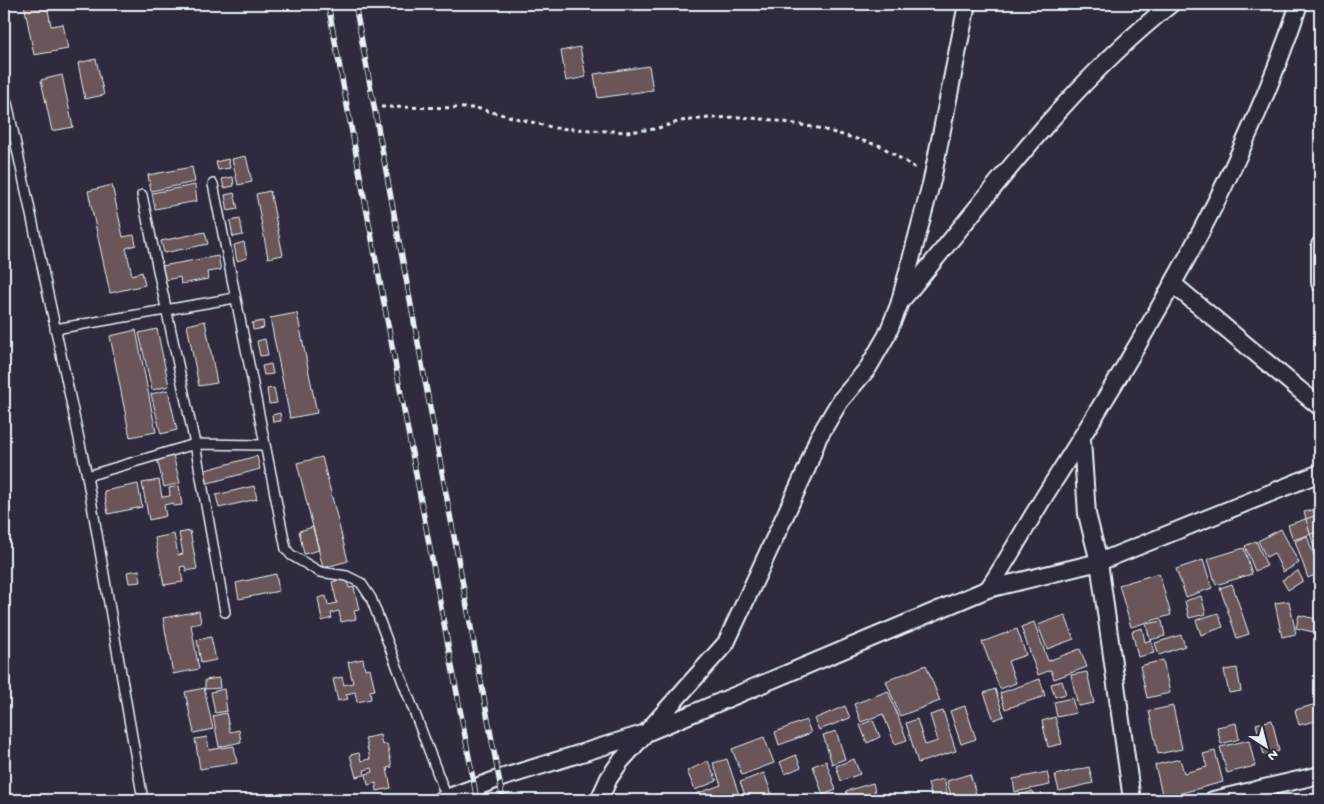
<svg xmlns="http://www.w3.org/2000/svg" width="1324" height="804" font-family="'Gochi Hand',sans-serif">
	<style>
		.building { fill: #6a5558; stroke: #e8f1f8 }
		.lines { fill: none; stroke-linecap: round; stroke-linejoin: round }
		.service-casing { stroke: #e8f1f8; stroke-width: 12 }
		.minor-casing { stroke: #e8f1f8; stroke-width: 20 }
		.path { stroke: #e8f1f8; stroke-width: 3; stroke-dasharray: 4 4; stroke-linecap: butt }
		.service { stroke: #2f2a3d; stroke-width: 9 }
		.minor { stroke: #2f2a3d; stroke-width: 16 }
		.rail-casing { stroke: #e8f1f8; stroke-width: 5.5 }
		.rail { stroke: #2f2a3d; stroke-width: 4; stroke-dasharray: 11; stroke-linecap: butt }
	</style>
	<rect width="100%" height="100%" fill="#2f2a3d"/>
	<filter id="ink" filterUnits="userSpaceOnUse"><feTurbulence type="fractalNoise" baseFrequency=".02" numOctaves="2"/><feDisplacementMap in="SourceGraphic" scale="10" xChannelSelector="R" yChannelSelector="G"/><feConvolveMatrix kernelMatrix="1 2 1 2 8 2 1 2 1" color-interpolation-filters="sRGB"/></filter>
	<g filter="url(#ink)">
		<path class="building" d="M24,4H47L51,26L63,24L68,49L34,55Z
			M580,47L586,77L566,81L561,51Z
			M96,59L104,95L85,99L78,63Z
			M649,66L653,90L598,98L594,74Z
			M62,75L73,127L52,131L41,80Z
			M246,156L252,182L238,185L232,159Z
			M228,159L230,168L218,170L216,162Z
			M192,167L195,182L151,191L148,175Z
			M233,177L234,186L224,188L222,179Z
			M112,185L123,237L134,235L136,245L126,248L132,275L142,272L145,285L110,293L88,191Z
			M195,185L197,201L155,209L152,193Z
			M270,191L283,255L268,258L256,194Z
			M234,193L238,209L228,211L225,195Z
			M240,219L243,235L233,237L230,221Z
			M205,232L208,244L164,253L161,241Z
			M244,242L247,258L237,261L234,245Z
			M218,256L221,270L207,272L208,279L181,284L180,277L165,280L162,266Z
			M297,313L317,413L290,418L270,318Z
			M205,321L217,383L199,386L187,325Z
			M263,321L264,328L253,330L252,323Z
			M157,329L169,386L152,390L139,333Z
			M136,330L156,432L130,437L110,336Z
			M265,339L268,355L260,356L257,341Z
			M271,364L273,374L264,375L262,366Z
			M274,388L277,403L269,404L267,389Z
			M168,390L177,430L161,434L151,394Z
			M280,413L281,421L273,422L272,415Z
			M173,455L180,483L164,487L157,459Z
			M257,456L260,469L205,484L202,471Z
			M322,457L348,561L323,568L297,463Z
			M159,480L162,497L170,496L169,488L179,486L182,505L173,506V503L164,505L166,516L149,520L142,483Z
			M138,484L142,507L108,514L104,491Z
			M254,486L257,499L219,508L216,495Z
			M1320,508V554L1316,555L1304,512Z
			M1320,514V531L1293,540L1288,525Z
			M9,524L10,541H4V525Z
			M313,527L319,550L304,554L299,531Z
			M1281,529L1299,563L1283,572L1274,553L1266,557L1258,541Z
			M190,531L197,569L186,571L185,566L180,567L183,582L164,585L155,538L174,534L178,555L183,554L179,533Z
			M1307,536L1320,573L1308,578L1295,541Z
			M1256,541L1267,566L1255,571L1245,546Z
			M1244,548L1252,574L1216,585L1208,559Z
			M1203,560L1212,588L1186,597L1176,569Z
			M139,570L141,582L129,583L127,572Z
			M1298,571L1303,581L1288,590L1282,580Z
			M1159,573L1171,615L1131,627L1119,585Z
			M276,574L279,591L239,599L236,583Z
			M347,578L349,588L354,587L359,610L354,611L356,619L341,622L339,611L331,613L332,618L322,621L318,598L326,596L328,605L337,603L332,582Z
			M1232,584L1249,634L1237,638L1220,588Z
			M1201,596L1206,614L1189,618L1185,601Z
			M1289,601L1296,634L1282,637L1275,603Z
			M199,611L201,623L191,625L199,669L173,674L163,618Z
			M1218,613L1223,627L1201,635L1196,620Z
			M1065,615L1074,639L1047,649L1038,625Z
			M1299,615L1316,619L1313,632L1296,628Z
			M1162,621L1165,636L1150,640L1146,624Z
			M1034,622L1048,661L1080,649L1087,667L1054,679L1051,670L1038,675L1021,627Z
			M1142,628L1145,642L1151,640L1154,653L1138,657L1132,631Z
			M1017,629L1026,655L1008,661L1016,683L1000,689L982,642Z
			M1181,635L1185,646L1159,655L1155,643Z
			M211,637L216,660L201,663L197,640Z
			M363,659L365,669L370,668L375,690L370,691L371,699L357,702L355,692L346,694L348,699L338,701L333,679L342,677L344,685L353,683L348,662Z
			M1163,660L1170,693L1147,698L1140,666Z
			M926,665L940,701L900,716L886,681Z
			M1237,668L1241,691L1229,693L1224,670Z
			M1087,672L1094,703L1078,706L1071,675Z
			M219,678L220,688L205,689V680Z
			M1040,679L1045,696L1005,709L1000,693Z
			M1062,681L1066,694L1055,697L1051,684Z
			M204,688L213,729L194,733L185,692Z
			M224,689L227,711L215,713L211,692Z
			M995,689L1004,716L994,720L984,693Z
			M888,691L907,740L895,744L883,714L861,722L854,704Z
			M1072,698L1076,713L1057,717L1054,702Z
			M1320,703V720L1299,725L1295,710Z
			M845,706L850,718L819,730L814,719Z
			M965,706L976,739L961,744L950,711Z
			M1173,706L1182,749L1158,754L1149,711Z
			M943,711L956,751L918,763L906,723L917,719L925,745L938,741L930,715Z
			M226,713L230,732L239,730L241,742L219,747L213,716Z
			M1055,717L1062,744L1048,747L1042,721Z
			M806,720L811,733L779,745L775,732Z
			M873,720L880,737L867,743L860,725Z
			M1272,720L1279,751L1264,755L1256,724Z
			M1236,723L1239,739L1221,744L1217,727Z
			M836,731L845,759L832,764L823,735Z
			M380,735L382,745L387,744L392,767L387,768L391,788L377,791L376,783L368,785L366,774L373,772L372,768L364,770L365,775L356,777L350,755L359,753L361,761L370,759L365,738Z
			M207,737L209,750L234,746L237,763L200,769L195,739Z
			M764,737L774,763L742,775L732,749Z
			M1249,740L1255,766L1227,773L1220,747Z
			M1215,751L1223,782L1163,798L1155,765L1180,759L1184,773L1207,767L1203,754Z
			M796,755L801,767L785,774L780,762Z
			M727,759L739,795L725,800H698L696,794L721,785L713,763Z
			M854,759L860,774L841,781L836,766Z
			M708,761L717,781L695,790L687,771Z
			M826,761L836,790L823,795L813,766Z
			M1089,767L1093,783L1059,791L1055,775Z
			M1047,772L1050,785L1015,792L1013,779Z
			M764,773L774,800H747L740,782Z
			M970,774L978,800H952L947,781Z
			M944,779L949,800H932L928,783Z
			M873,783L876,797L866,800H849L846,791Z
			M1033,791L1035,800H1017L1016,796Z
			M1056,795L1057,800H1045V798Z"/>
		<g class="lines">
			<g class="service-casing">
				<path id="service" d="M4,95L8,107L87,476L143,800
					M213,184L286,549L291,555L320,572L347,576L361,583L371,598L447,798
					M142,195L195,444L225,612
					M55,329L235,298
					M87,476L195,444L265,445"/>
			</g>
			<g class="minor-casing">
				<path id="minor" d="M1320,245V283
					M1173,284L1320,407
					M901,301C987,198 1065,88 1171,4
					M1082,440L1087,514L1099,562L1132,800
					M988,589C1010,557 1028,522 1049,489C1146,336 1242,177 1299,4
					M441,800L498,779L646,733L988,589L1099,562L1320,473
					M599,800L609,778L620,762L726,643L807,468L818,438L840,401L868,368L887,335L899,305L932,180L967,4
					M1213,800L1320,775"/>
			</g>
			<path class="path" d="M381,107L476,108L555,128L626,132L655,129L681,121L710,118L740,117L773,120L818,128L881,146L917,169"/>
			<use href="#service" class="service"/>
			<use href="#minor" class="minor"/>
			<g class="rail-casing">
				<path id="rail" d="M328,4L477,800
					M355,4L503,800"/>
			</g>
			<use href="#rail" class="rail"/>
		</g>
	</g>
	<rect width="1324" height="804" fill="none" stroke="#2f2a3d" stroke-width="20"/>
	<rect x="10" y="10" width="1304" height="784" fill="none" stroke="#e8f1f8" stroke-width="2" filter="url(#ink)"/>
	<g transform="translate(1266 746) rotate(144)" stroke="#2f2a3d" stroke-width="4" paint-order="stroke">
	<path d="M0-4L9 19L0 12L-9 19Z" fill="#e8f1f8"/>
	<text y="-8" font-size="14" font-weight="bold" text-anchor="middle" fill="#e8f1f8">N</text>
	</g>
</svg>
